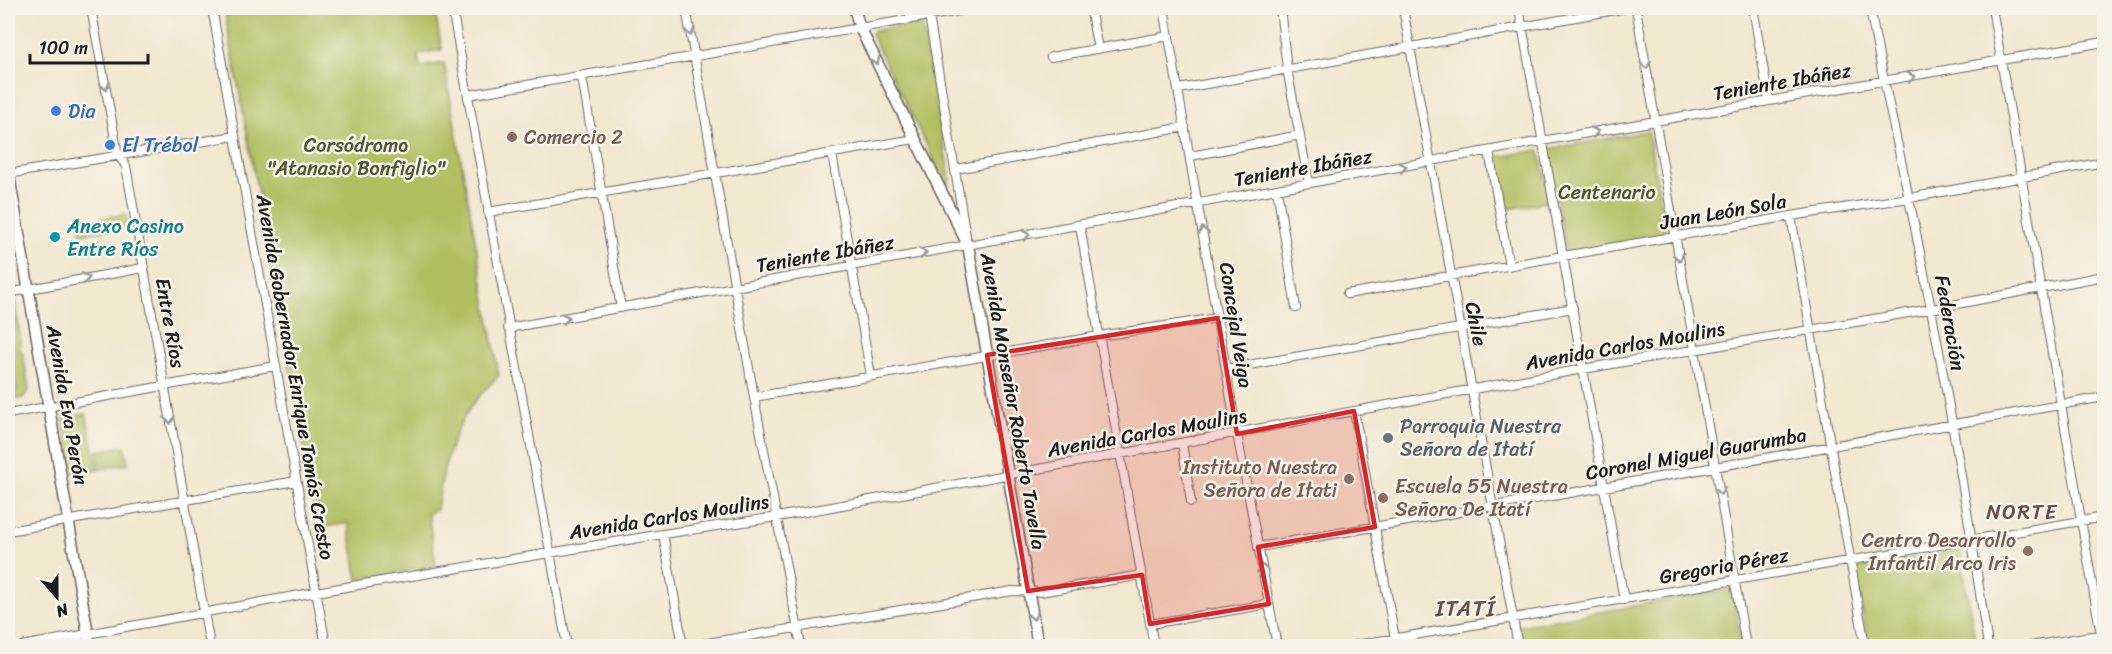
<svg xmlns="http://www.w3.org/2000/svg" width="2112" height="654" font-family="Sriracha,sans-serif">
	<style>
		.green { fill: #b2be60; stroke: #676d3e; stroke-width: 1.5 }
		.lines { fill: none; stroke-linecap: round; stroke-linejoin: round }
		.minor-casing { stroke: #67635b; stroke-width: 10 }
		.major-casing { stroke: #67635b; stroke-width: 13 }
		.minor { stroke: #fff; stroke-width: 8 }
		.major { stroke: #fff; stroke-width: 10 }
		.oneway { stroke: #999 }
		.marked { fill: #d62828; fill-opacity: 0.2; stroke: #d62828; stroke-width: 4.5; stroke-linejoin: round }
		.shop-dot { fill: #3f7fe0; stroke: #f7f3e8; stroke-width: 2 }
		.education-dot { fill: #8d6e63; stroke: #f7f3e8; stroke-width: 2 }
		.culture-dot { fill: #0f9aa8; stroke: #f7f3e8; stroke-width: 2 }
		.worship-dot { fill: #6b7280; stroke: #f7f3e8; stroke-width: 2 }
		.labels { text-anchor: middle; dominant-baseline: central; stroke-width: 5; stroke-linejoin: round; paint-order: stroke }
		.street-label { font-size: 20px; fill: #1c1c1c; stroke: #f7f3e8 }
		.shop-label { font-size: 20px; fill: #366cbe; stroke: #f7f3e8; text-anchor: start }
		.education-label { font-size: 20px; fill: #785e54; stroke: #f7f3e8; text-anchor: start }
		.park-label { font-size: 20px; fill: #505534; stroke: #f7f3e8 }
		.culture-label { font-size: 20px; fill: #0d838f; stroke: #f7f3e8; text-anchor: start }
		.worship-label { font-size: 20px; fill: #5b616d; stroke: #f7f3e8; text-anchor: start }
		.neighbourhood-label { font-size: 21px; letter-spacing: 1.5px; fill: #664f4d; stroke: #f7f3e8 }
		.quarter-label { font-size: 22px; letter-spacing: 1.5px; fill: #664f4d; stroke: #f7f3e8 }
	</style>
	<rect width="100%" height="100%" fill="#f7f3e8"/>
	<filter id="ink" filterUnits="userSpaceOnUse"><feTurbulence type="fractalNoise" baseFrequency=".0167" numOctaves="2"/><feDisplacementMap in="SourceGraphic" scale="12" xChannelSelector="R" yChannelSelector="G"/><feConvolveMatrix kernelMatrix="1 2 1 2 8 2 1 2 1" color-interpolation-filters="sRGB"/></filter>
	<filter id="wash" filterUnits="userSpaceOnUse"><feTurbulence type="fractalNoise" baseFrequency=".008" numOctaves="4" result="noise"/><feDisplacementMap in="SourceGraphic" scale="24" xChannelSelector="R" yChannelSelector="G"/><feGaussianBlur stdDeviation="1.35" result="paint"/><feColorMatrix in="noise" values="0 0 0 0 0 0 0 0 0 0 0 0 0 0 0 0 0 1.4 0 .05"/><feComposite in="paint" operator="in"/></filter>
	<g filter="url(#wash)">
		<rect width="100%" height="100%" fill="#f2e7cf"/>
		<path class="green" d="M224,8H434L442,50L418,54L420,67L444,63L499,375C488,387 476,398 468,411C448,441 442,476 437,510L428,513L436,566L358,580L348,523L319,528Z
			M919,23L922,25L950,179L948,184L944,180L871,34L873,31Z
			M1648,131L1666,235L1566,253L1548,149Z
			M1539,150L1551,201L1503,210L1494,160L1497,157Z
			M126,214L128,226L81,234L79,222Z
			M15,301L21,343L19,349L23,353L29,390L23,398L8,400V393L17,391L12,369L8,370V303Z
			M86,414L98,470L74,475L63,421L65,417Z
			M125,446L128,464L100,469L97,451Z
			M1960,550L1976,646H1868L1855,568Z
			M1732,589L1742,646H1517L1513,627Z"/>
	</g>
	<g filter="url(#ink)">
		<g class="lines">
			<g class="minor-casing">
				<path id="minor" d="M91,8L118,155L126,166L210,646
					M212,8L326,646
					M452,8L567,646
					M686,8L754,397L801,646
					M1090,8L1098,49
					M1164,8L1237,434L1277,646
					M1280,8L1287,69L1309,183
					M1403,8L1518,646
					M1519,8L1624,600
					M1636,8L1746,646
					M1753,8L1769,101
					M1870,8C1881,72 1896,135 1909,199C1940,347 1966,497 1988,646
					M1992,8L2103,646
					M929,16L966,236
					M1051,57L1169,36
					M582,77L621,308
					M1179,89L1626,8
					M468,95L976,8
					M1489,151L1509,266
					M832,154L871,376
					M1191,156L1300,135
					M956,169L1185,127
					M8,174L235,136
					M1277,189L1296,308
					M488,212L915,139
					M1791,216L1865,646
					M1080,226L1154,646
					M8,293L143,268
					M1347,294L1791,216L1909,198L2104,162
					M508,328L1542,141L2104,42
					M1226,369L1573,308
					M754,397L1099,336L1218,318
					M1354,411L1395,639
					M8,414L275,366
					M1182,443L1191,502
					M8,531L296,481
					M663,534L683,646
					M1258,547L1604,487L2104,397
					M1150,624L1269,604
					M22,646L316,592L663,534L777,517L1583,369L1931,309L2104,276
					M690,646L1012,591L1040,592L1142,575
					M1350,646L2104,517
					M2031,646L2104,634"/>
			</g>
			<g class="major-casing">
				<path id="major" d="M854,8L860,28L968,245L1038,646
					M8,170L90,646"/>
			</g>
			<use href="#minor" class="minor"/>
			<use href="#major" class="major"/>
		</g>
		<defs><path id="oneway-chevron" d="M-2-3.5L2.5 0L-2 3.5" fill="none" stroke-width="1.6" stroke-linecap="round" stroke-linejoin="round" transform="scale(1.5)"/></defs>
		<g class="oneway">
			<use href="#oneway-chevron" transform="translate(690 32) rotate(80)"/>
			<use href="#oneway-chevron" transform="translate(876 61) rotate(64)"/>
			<use href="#oneway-chevron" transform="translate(1646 65) rotate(80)"/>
			<use href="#oneway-chevron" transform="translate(1911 77) rotate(-10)"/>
			<use href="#oneway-chevron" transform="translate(105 86) rotate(80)"/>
			<use href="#oneway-chevron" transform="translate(1595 132) rotate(-10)"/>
			<use href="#oneway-chevron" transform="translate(1403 167) rotate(-10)"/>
			<use href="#oneway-chevron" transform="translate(1203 231) rotate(-99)"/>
			<use href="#oneway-chevron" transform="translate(1026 235) rotate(-10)"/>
			<use href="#oneway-chevron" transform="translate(923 253) rotate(-10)"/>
			<use href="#oneway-chevron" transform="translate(1679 257) rotate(80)"/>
			<use href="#oneway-chevron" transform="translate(86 278) rotate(-10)"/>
			<use href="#oneway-chevron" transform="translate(566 318) rotate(-10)"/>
			<use href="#oneway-chevron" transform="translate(170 420) rotate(81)"/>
			<use href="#oneway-chevron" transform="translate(1720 491) rotate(80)"/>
			<use href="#oneway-chevron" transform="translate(1262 568) rotate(-101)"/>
			<use href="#oneway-chevron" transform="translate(1033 616) rotate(79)"/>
		</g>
	</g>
	<path class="marked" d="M1218,318L1237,434L1354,411L1375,527L1258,547L1269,604L1150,624L1142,575L1028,591L987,355Z"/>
	<g class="shop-dot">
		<circle cx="56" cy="111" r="6"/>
		<circle cx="110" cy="145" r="6"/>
	</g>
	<g class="education-dot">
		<circle cx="512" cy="137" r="6"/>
		<circle cx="1349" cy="479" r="6"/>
		<circle cx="1383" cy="498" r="6"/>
		<circle cx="2028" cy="551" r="6"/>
	</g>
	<circle class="culture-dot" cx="55" cy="237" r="6"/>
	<circle class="worship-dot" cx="1388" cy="438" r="6"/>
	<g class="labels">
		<g class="street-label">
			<text transform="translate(1782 82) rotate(-10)">Teniente Ibáñez</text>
			<text transform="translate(1303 168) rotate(-10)">Teniente Ibáñez</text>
			<text transform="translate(1723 212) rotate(-10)">Juan León Sola</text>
			<text transform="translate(825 254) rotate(-10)">Teniente Ibáñez</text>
			<text transform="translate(170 323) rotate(80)">Entre Ríos</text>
			<text transform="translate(1950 323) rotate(80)">Federación</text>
			<text transform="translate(1476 324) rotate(79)">Chile</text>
			<text transform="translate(1236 325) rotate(81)">Concejal Veiga</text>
			<text transform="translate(1625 346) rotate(-10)">Avenida Carlos Moulins</text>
			<text transform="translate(295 377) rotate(80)">Avenida Gobernador Enrique Tomás Cresto</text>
			<text transform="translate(1013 401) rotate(80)">Avenida Monseñor Roberto Tavella</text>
			<text transform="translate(67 405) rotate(80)">Avenida Eva Perón</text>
			<text transform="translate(1147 433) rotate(-10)">Avenida Carlos Moulins</text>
			<text transform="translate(1696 454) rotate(-10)">Coronel Miguel Guarumba</text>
			<text transform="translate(669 517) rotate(-9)">Avenida Carlos Moulins</text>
			<text transform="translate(1724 566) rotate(-10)">Gregoria Pérez</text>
		</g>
		<g class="shop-label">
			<text x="68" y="111">Dia</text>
			<text x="122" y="145">El Trébol</text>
		</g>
		<g class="education-label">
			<text x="524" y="137">Comercio 2</text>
			<text x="1337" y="467" text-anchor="end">Instituto Nuestra<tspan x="1337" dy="23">Señora de Itati</tspan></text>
			<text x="1395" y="486">Escuela 55 Nuestra<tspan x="1395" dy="23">Señora De Itatí</tspan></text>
			<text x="2016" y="540" text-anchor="end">Centro Desarrollo<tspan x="2016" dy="23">Infantil Arco Iris</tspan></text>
		</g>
		<g class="park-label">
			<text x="356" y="145">Corsódromo<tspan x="356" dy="23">"Atanasio Bonfiglio"</tspan></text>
			<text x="1607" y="192">Centenario</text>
		</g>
		<g class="culture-label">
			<text x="67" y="226">Anexo Casino<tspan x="67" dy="23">Entre Ríos</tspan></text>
		</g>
		<g class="worship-label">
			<text x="1400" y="426">Parroquia Nuestra<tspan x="1400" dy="23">Señora de Itatí</tspan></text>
		</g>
		<g class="neighbourhood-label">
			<text x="2022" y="512">NORTE</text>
		</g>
		<g class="quarter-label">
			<text x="1466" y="608">ITATÍ</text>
		</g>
	</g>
	<rect width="2112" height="654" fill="none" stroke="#f7f3e8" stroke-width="30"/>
	<g transform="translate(57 597) rotate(159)" stroke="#f7f3e8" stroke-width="4.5" paint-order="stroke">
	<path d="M0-4.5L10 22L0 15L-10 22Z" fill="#1c1c1c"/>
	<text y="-9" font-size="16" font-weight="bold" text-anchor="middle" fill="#1c1c1c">N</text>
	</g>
	<path d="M30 54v9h118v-9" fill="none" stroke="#1c1c1c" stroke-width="3"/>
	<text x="39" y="54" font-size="18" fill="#1c1c1c" stroke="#f7f3e8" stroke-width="4.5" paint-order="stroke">100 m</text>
</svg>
